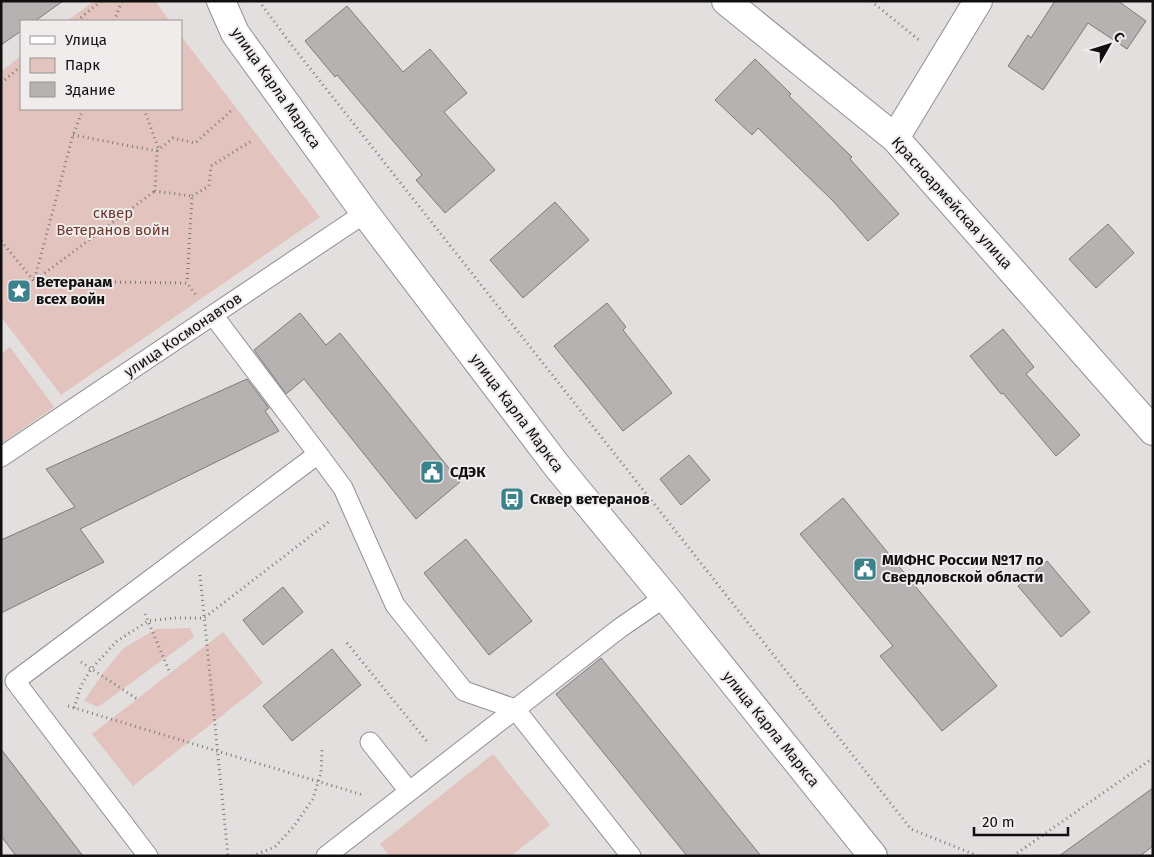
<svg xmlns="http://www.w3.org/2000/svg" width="1154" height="857" font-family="'Fira Sans',sans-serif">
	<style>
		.green { fill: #e2c3bd }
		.building { fill: #b6b2b2; stroke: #7d7a79 }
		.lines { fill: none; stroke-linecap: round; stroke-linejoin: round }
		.service-casing { stroke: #93908f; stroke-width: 21 }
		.minor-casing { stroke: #93908f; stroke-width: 30 }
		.primary-casing { stroke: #93908f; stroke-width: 30 }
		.path { stroke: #7d7b7a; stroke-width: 3; stroke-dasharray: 1 4; stroke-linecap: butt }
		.service { stroke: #fff; stroke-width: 19 }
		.minor { stroke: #fff; stroke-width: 28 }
		.primary { stroke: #fff; stroke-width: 28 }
		.labels { text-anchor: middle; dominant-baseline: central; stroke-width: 4; stroke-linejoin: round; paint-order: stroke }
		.street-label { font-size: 15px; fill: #111010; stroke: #f0eceb }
		.park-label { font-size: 15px; fill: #6b382f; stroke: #f0eceb }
		.poi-label { font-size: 15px; font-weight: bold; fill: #111010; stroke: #f0eceb; text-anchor: start }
	</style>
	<rect width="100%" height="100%" fill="#e2dfde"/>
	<path class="green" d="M94,1H155L170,21H67Z
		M181,36L320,217L61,395L1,317V72L21,56V109H181Z
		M10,347L54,407L1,444V354Z
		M190,628L194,637L98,707L84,701L103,673L124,648L156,629Z
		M223,632L263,683L133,786L92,734Z
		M493,754L550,825L511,856H390L380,844Z"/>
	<path class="building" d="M1,1H63L35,21H21V31L1,45Z
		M1055,1H1118L1146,21L1127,49L1088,23L1043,90L1008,66L1028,35L1031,38Z
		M347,6L403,72L430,49L467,93L444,112L495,170L445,213L416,180L422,175L337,75L335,77L305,41Z
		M755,59L791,94L789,96L852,157L850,159L899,214L868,241L834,202L758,128L752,135L715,100Z
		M555,202L589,240L523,298L490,260Z
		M1108,224L1134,253L1096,288L1069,259Z
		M607,303L626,327L623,330L672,393L623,431L554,346Z
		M300,313L326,345L340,333L460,482L416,519L304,379L286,394L254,350Z
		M1003,329L1034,367L1026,374L1080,435L1056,456L1003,393L1001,394L970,356Z
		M247,379L269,408L265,411L279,431L80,529L104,562L1,613V540L75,507L46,469Z
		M689,455L710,480L681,505L660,479Z
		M843,498L997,686L942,731L880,656L893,646L800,534Z
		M466,539L532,621L489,655L424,573Z
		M1047,561L1090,612L1061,637L1018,586Z
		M283,587L303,612L263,645L243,620Z
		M332,649L361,685L292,741L263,706Z
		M601,658L761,856H687L556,694Z
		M1,749L83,856H16L1,836Z
		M1153,788V846L1140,856H1059Z"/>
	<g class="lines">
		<g class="service-casing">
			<path id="service" d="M213,315L318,454
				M1,457L365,213
				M370,742L409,791
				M148,856L15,681L318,454L343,488L395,605L464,691L515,709L631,856
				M326,856L620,628L665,597"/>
		</g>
		<g class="minor-casing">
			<path id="minor" d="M895,138L978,1"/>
		</g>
		<g class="primary-casing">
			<path id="primary" d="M221,1L235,33L365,213L557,466L665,597L873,856
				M726,1L895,138L1153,431"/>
		</g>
		<path class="path" d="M259,1L290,43L911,829L978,856
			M871,1L919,40
			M77,21L101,1
			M114,21L122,1
			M1,83L21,66
			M83,109L73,135L34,281L187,283L196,295
			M144,109L159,150
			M73,135L157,151L155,191L192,196L187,283
			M157,151L173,138L195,143L231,111
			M192,196L209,186L211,166L253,140
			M1,241L34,281L155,191
			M200,575L228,856
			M145,614L170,673
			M347,643L429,744
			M81,662L137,699
			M68,706L363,795
			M74,708L81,686L91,669L117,641L148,621L174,618H204L330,521
			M252,856L275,847L294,826L313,799L321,772L322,749
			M1013,856L1153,758"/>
		<use href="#service" class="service"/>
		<use href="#minor" class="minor"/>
		<use href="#primary" class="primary"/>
	</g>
	<defs>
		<g id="sight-square" transform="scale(1.25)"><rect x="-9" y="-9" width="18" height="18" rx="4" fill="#3b828c" stroke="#f0eceb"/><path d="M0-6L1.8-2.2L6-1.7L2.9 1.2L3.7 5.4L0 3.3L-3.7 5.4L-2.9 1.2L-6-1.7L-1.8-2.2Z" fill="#fff"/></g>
		<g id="civic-square" transform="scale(1.25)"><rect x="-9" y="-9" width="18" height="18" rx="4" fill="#3b828c" stroke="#f0eceb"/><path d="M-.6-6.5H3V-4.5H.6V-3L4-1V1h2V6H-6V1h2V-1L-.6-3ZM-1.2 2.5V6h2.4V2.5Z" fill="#fff"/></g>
		<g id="bus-square" transform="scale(1.25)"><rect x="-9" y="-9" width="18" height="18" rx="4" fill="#3b828c" stroke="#f0eceb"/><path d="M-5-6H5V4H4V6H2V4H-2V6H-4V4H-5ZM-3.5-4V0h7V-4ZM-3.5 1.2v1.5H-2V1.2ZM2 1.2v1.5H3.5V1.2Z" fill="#fff"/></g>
	</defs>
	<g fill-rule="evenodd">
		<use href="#sight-square" x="19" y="291"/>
		<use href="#civic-square" x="432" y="472"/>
		<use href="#bus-square" x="512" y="499"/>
		<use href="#civic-square" x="865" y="569"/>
	</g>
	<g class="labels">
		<g class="street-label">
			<text transform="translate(276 88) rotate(55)">улица Карла Маркса</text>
			<text transform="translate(952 203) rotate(48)">Красноармейская улица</text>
			<text transform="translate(183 335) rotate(-34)">улица Космонавтов</text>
			<text transform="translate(517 413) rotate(53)">улица Карла Маркса</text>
			<text transform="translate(771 729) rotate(51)">улица Карла Маркса</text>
		</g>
		<g class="park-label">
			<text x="113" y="213">сквер<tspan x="113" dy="17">Ветеранов войн</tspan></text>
		</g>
		<g class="poi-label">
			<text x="36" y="282">Ветеранам<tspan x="36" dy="17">всех войн</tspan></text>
			<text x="450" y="472">СДЭК</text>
			<text x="530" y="499">Сквер ветеранов</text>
			<text x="882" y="560">МИФНС России №17 по<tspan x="882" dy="17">Свердловской области</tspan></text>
		</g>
	</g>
	<rect width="1154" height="857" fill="none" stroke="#111010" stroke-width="5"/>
	<rect x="20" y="20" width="162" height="90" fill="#f0eceb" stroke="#979493"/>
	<rect x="30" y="36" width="25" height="8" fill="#ffffff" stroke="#979493"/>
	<text x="65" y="45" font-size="15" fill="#111010">Улица</text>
	<rect x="30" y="58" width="25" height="15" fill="#e2c3bd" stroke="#979493"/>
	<text x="65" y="70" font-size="15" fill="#111010">Парк</text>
	<rect x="30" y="82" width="25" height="15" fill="#b6b2b2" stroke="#979493"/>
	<text x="65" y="95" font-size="15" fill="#111010">Здание</text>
	<g transform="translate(1109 45) rotate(51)" stroke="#f0eceb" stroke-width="4" paint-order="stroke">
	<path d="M0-4L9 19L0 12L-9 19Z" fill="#111010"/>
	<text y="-8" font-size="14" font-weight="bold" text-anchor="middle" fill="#111010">С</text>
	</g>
	<path d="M974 827v8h94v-8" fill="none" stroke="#111010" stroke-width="2.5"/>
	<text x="982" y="827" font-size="15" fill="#111010" stroke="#f0eceb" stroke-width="4" paint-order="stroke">20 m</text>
</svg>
